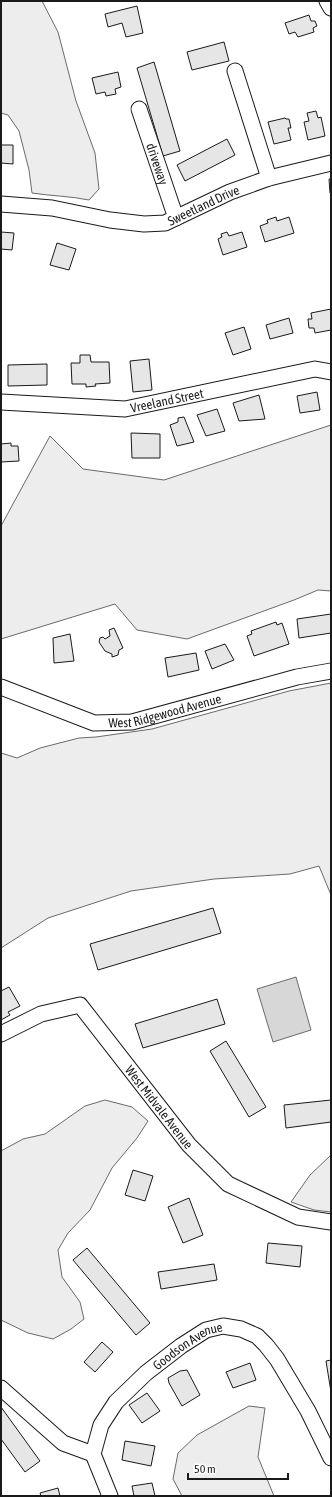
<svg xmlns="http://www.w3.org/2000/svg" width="332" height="1497" font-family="'Asap Condensed',sans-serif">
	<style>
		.green { fill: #ededed; stroke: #6a6a6a }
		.water { fill: #d7d7d7; stroke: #6a6a6a }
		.building { fill: #e6e6e6; stroke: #1a1a1a }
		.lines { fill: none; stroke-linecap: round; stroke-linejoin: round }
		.minor-casing { stroke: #1a1a1a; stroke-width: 17 }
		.minor { stroke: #fff; stroke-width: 15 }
		.labels { text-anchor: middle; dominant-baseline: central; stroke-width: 3; stroke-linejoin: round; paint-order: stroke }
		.street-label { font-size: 13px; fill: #1a1a1a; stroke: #fff }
	</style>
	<rect width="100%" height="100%" fill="#fff"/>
	<path class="green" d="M1,1H42L58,32L76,101L95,153L99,189L89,200C70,196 51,196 32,193L29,170L19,131L8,115L1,113Z
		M331,425V591L318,590L294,600L187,639L137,630L115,604L1,639V526L50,436L83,469L164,480Z
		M331,683V895L319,866L290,874L214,879L131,891L48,918L1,948V753L17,758L40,748L79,738L96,737L152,729L289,691Z
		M105,1100L132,1107L148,1121L137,1138L112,1168L90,1210L68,1233L58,1250L62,1277L80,1302L84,1319L71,1329L53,1339L28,1333L1,1320V1151L23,1139L45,1134L85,1106Z
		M331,1155V1212L314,1210L291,1202L310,1175Z
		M249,1406L265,1408L258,1457L274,1496H182L173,1479L178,1453L197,1435Z"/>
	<path class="water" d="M296,977L311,1030L273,1042L257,989Z"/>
	<path class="building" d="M137,6L143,33L126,37L122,23L108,27L105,14Z
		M309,15L311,21H315L317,26L313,28L314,32L298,37L295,32L289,34L285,23Z
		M224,42L229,61L192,70L187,52Z
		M154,62L180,151L163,156L137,68Z
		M118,72L121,87L115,89L116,94L106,96L105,92L96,94L92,78Z
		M316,111L318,118L321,117L325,136L308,140L304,122L309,121L307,113Z
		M285,118L286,119H289L291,128H288L291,140L274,144L268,122Z
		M227,139L235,155L185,181L177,165Z
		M1,145H13V164L1,163Z
		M329,179H331V192L330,193Z
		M276,217L277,221L289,217L294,233L265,242L260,226L268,223L267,220Z
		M1,232L14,233L12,250L1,249Z
		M227,232L229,236L242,232L247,247L223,255L218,239L222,237L221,234Z
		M57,243L76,249L69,270L50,265Z
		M331,309V330L315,333L314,328H309L308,319H312L311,313Z
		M289,318L293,333L270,339L266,325Z
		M244,327L251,349L233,355L225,333Z
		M80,355H90L91,362H109L110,383L95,384L96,386L86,387V384H72L71,363H80Z
		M149,359L152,390L133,392L130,361Z
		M47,364V385L8,386V365Z
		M317,392L320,410L300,413L297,396Z
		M259,395L265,419L239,421L233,403Z
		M217,409L225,431L206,436L197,415Z
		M184,417L194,442L177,446L170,425L178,422V418Z
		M131,433L160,434V458H132Z
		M11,443V446H18L19,461L1,462V444Z
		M331,614V633L299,638L297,619Z
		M276,622L277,625L282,623L289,644L254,656L247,636L252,634L251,631Z
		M114,628L123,648L119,650L118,655L112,657V654L105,651L99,642L100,638L103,637L105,639L110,636L109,630Z
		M70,634L74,661L54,663L53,638Z
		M225,644L234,660L212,669L205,651Z
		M196,653L199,670L168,677L165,658Z
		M213,908L221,933L98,970L90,944Z
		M9,987L20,1006L8,1012L10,1015L1,1020V991Z
		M217,999L225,1024L143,1048L135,1024Z
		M226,1041L266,1107L249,1117L210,1051Z
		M331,1100V1122L286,1128L284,1105Z
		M133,1170L153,1176L145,1201L125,1195Z
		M189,1198L203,1235L183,1243L168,1207Z
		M268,1243L302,1246L300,1267L266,1263Z
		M87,1248L150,1323L136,1335L73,1260Z
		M214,1264L217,1280L161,1289L158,1272Z
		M102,1342L113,1352L95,1372L84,1362Z
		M331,1360V1392L326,1361Z
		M250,1363L256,1380L233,1388L226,1372Z
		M187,1370L200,1395L182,1406L169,1383L168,1378L180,1371Z
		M147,1393L160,1411L142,1423L129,1405Z
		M1,1407L40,1461L25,1472L1,1439Z
		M125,1441L155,1446L151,1466L122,1460Z
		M152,1483L155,1496H134L132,1486Z
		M58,1488L60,1496H41L40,1493Z"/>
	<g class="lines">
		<g class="minor-casing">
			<g id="minor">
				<path d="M327,1L331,8"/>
				<path d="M235,71L269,178"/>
				<path id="s1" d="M139,109L176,218"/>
				<path id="s2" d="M1,204L52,208L110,220L144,224L165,223L230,192L269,178L331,163"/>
				<path id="s3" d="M1,402L125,409L315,369L331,372"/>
				<path id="s4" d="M1,687L94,723L132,722L297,677L331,671"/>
				<path id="s5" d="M1,1034L41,1014L80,1005L189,1145L228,1184L298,1217L331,1222"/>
				<path d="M1,1388L63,1443L93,1454"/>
				<path id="s6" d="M110,1496L93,1454L101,1425L116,1402L146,1373L181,1346L206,1330L223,1326L241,1329L257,1336L266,1345L277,1359L308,1411L331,1458"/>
			</g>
		</g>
		<use href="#minor" class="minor"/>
	</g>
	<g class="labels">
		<g class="street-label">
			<text stroke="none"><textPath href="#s1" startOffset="58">driveway</textPath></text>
			<text stroke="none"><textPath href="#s2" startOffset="208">Sweetland Drive</textPath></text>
			<text stroke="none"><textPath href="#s3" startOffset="167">Vreeland Street</textPath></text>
			<text stroke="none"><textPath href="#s4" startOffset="172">West Ridgewood Avenue</textPath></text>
			<text stroke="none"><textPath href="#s5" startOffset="214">West Midvale Avenue</textPath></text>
			<text stroke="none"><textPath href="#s6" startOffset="195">Goodson Avenue</textPath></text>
		</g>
	</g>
	<rect width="332" height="1497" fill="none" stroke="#1a1a1a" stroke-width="4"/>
	<path d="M188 1473v6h100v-6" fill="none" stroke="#1a1a1a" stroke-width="2"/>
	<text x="194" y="1473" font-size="12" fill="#1a1a1a" stroke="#ffffff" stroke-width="3" paint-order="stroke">50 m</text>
</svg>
